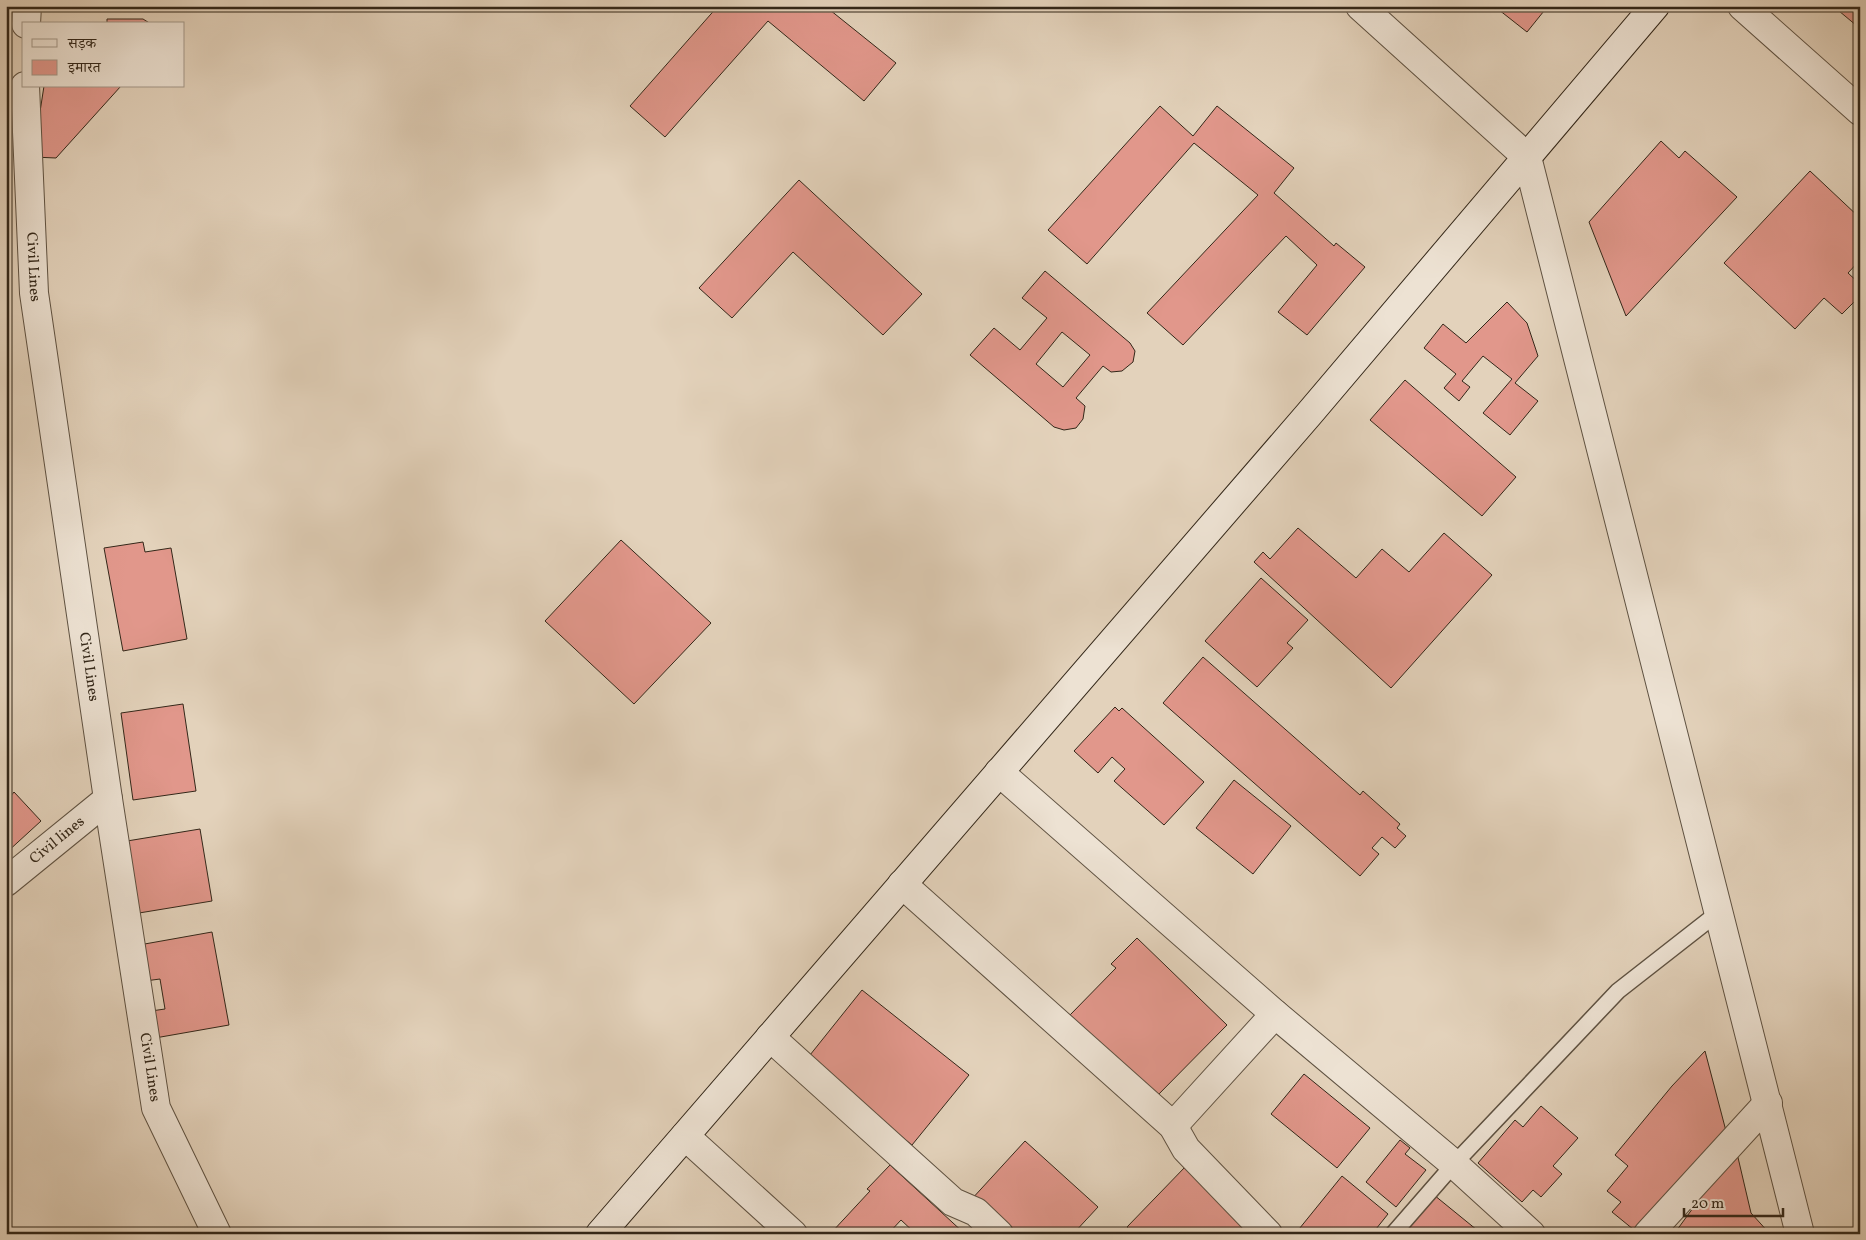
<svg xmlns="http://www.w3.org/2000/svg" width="1866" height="1240" font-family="Vollkorn,'Noto Serif Devanagari',serif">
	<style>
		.building { fill: #e1978b; stroke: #332719; fill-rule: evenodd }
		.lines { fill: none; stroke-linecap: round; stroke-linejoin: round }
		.service-casing { stroke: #5f5242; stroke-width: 18 }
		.minor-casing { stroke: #5f5242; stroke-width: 30 }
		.tertiary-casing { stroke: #5f5242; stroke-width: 30 }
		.secondary-casing { stroke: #332719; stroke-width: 30 }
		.service { stroke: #ede2d3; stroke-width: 15 }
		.minor { stroke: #ede2d3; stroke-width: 28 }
		.tertiary { stroke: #ede2d3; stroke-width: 28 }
		.secondary { stroke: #ede2d3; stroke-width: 28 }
		.labels { text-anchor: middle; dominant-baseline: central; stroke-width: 4; stroke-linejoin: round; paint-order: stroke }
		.street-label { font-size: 15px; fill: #332719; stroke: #ede2d3 }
	</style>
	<rect width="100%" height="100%" fill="#e3d2bb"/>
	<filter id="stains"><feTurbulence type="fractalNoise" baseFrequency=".004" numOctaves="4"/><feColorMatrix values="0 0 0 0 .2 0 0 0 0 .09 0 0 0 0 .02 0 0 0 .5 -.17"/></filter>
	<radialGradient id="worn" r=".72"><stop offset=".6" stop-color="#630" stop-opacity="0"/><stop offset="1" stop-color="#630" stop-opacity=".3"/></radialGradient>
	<path class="building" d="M718,6H825L896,63L864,101L768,21L665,137L630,106Z
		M1494,6H1548L1527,32Z
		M1833,6H1860V23L1857,26Z
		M107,19H143L151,24H107Z
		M44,86H121L56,158L33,157Z
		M1160,106L1193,136L1217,106L1294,168L1274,193L1334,246L1336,243L1365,267L1307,335L1278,312L1317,265L1286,236L1183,345L1147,313L1258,195L1194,143L1087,264L1048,230Z
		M1661,141L1679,158L1685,151L1737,197L1626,316L1589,222Z
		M1810,171L1860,218V260L1848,273L1860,284V296L1842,314L1824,298L1795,329L1724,263Z
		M799,180L922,294L883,335L793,252L732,318L699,288Z
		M1045,271L1130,343L1135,351L1133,362L1122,371L1111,372L1103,366L1076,398L1085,406L1083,419L1076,428L1064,430L1054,427L970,355L994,328L1020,350L1047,318L1022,298ZM1062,332L1090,355L1063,387L1036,364Z
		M1507,302L1527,323L1538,356L1515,383L1538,401L1510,435L1483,413L1512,379L1483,356L1462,381L1470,387L1459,401L1444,388L1456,374L1424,348L1443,324L1466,343Z
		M1405,380L1516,477L1482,516L1370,420Z
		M1298,528L1356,578L1382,549L1409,572L1444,533L1492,575L1391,688L1254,562L1263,552L1270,559Z
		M621,540L711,623L634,704L545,621Z
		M143,542L145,552L171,548L187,639L123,651L104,548Z
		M1261,578L1308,620L1287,643L1293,648L1257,687L1205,641Z
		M1203,657L1360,795L1363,791L1400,824L1397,828L1406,836L1395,848L1382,837L1372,848L1379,854L1360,876L1163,703Z
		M183,704L196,791L133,800L121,713Z
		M1115,707L1119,711L1122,708L1204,782L1164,825L1114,781L1125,769L1112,757L1098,773L1074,751Z
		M1234,780L1291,826L1253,874L1196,828Z
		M14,792L41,821L6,853V793L10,797Z
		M200,829L212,901L139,913L127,841Z
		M212,932L229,1025L155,1038L151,1011L165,1009L160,979L145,981L139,945Z
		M1137,938L1227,1025L1155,1098L1070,1015L1116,968L1111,964Z
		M862,990L969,1075L912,1145L806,1060Z
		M1705,1051L1726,1131L1639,1234L1612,1212L1621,1202L1607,1191L1628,1166L1615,1155L1672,1086Z
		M1304,1074L1370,1128L1337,1168L1271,1114Z
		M1541,1106L1578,1138L1553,1166L1562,1174L1541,1197L1533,1190L1522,1202L1478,1163L1515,1120L1523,1127Z
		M1400,1140L1410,1148L1405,1154L1426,1170L1396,1207L1366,1182Z
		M1025,1141L1098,1207L1073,1234H1007L970,1201Z
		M1736,1149L1751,1213L1770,1234H1674Z
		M890,1165L965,1234H916L901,1220L888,1234L831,1233L870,1191L867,1189Z
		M1186,1166L1256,1234H1134L1127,1227Z
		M1342,1176L1388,1214L1372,1234H1295Z
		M1434,1195L1477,1230L1474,1234H1402Z"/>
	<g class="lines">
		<g class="service-casing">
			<path id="service" d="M1393,1234L1454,1164L1618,991L1719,912"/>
		</g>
		<g class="minor-casing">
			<g id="minor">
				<path d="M1360,6L1527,157L1800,1234"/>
				<path d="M1742,6L1860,111"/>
				<path d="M999,772L1275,1014L1454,1164L1531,1234"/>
				<path id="s1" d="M6,882L108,799"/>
				<path d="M902,884L1173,1126L1186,1149L1268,1234"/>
				<path d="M770,1037L953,1202L976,1212L999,1234"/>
				<path d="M1173,1126L1275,1014"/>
				<path d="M685,1136L793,1234"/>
				<path d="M1648,1234L1768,1103"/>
			</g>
		</g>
		<g class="tertiary-casing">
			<g id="tertiary">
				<path d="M26,24L27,6"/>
				<path id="s2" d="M25,86L34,293L108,799L156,1108L217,1234"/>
			</g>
		</g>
		<g class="secondary-casing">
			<path id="secondary" d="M600,1234L1309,414L1655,6"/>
		</g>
		<use href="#service" class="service"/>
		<use href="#minor" class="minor"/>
		<use href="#tertiary" class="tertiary"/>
		<use href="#secondary" class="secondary"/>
	</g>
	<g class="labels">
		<g class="street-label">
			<text stroke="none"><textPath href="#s2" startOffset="181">Civil Lines</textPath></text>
			<text stroke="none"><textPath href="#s2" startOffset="585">Civil Lines</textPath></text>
			<text stroke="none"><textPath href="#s1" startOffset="66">Civil lines</textPath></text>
			<text stroke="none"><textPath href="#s2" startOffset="990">Civil Lines</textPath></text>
		</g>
	</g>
	<rect width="1866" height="1240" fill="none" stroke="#e3d2bb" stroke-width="25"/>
	<rect x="8" y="8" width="1851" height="1225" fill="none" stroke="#332719" stroke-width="2.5"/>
	<rect x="12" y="12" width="1841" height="1215" fill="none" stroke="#332719"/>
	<rect x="22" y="22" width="162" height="65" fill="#ede2d3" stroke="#a39789"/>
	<rect x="32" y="39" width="25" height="8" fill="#ede2d3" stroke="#a39789"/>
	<text x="68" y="48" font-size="15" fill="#332719">सड़क</text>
	<rect x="32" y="60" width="25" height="15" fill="#e1978b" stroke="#a39789"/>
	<text x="68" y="72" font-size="15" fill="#332719">इमारत</text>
	<path d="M1684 1208v8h99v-8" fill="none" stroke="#332719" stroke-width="2.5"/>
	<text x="1691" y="1208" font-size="15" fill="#332719" stroke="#ede2d3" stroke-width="4" paint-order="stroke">20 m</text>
	<rect width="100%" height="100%" filter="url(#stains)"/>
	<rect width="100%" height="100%" fill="url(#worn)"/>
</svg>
